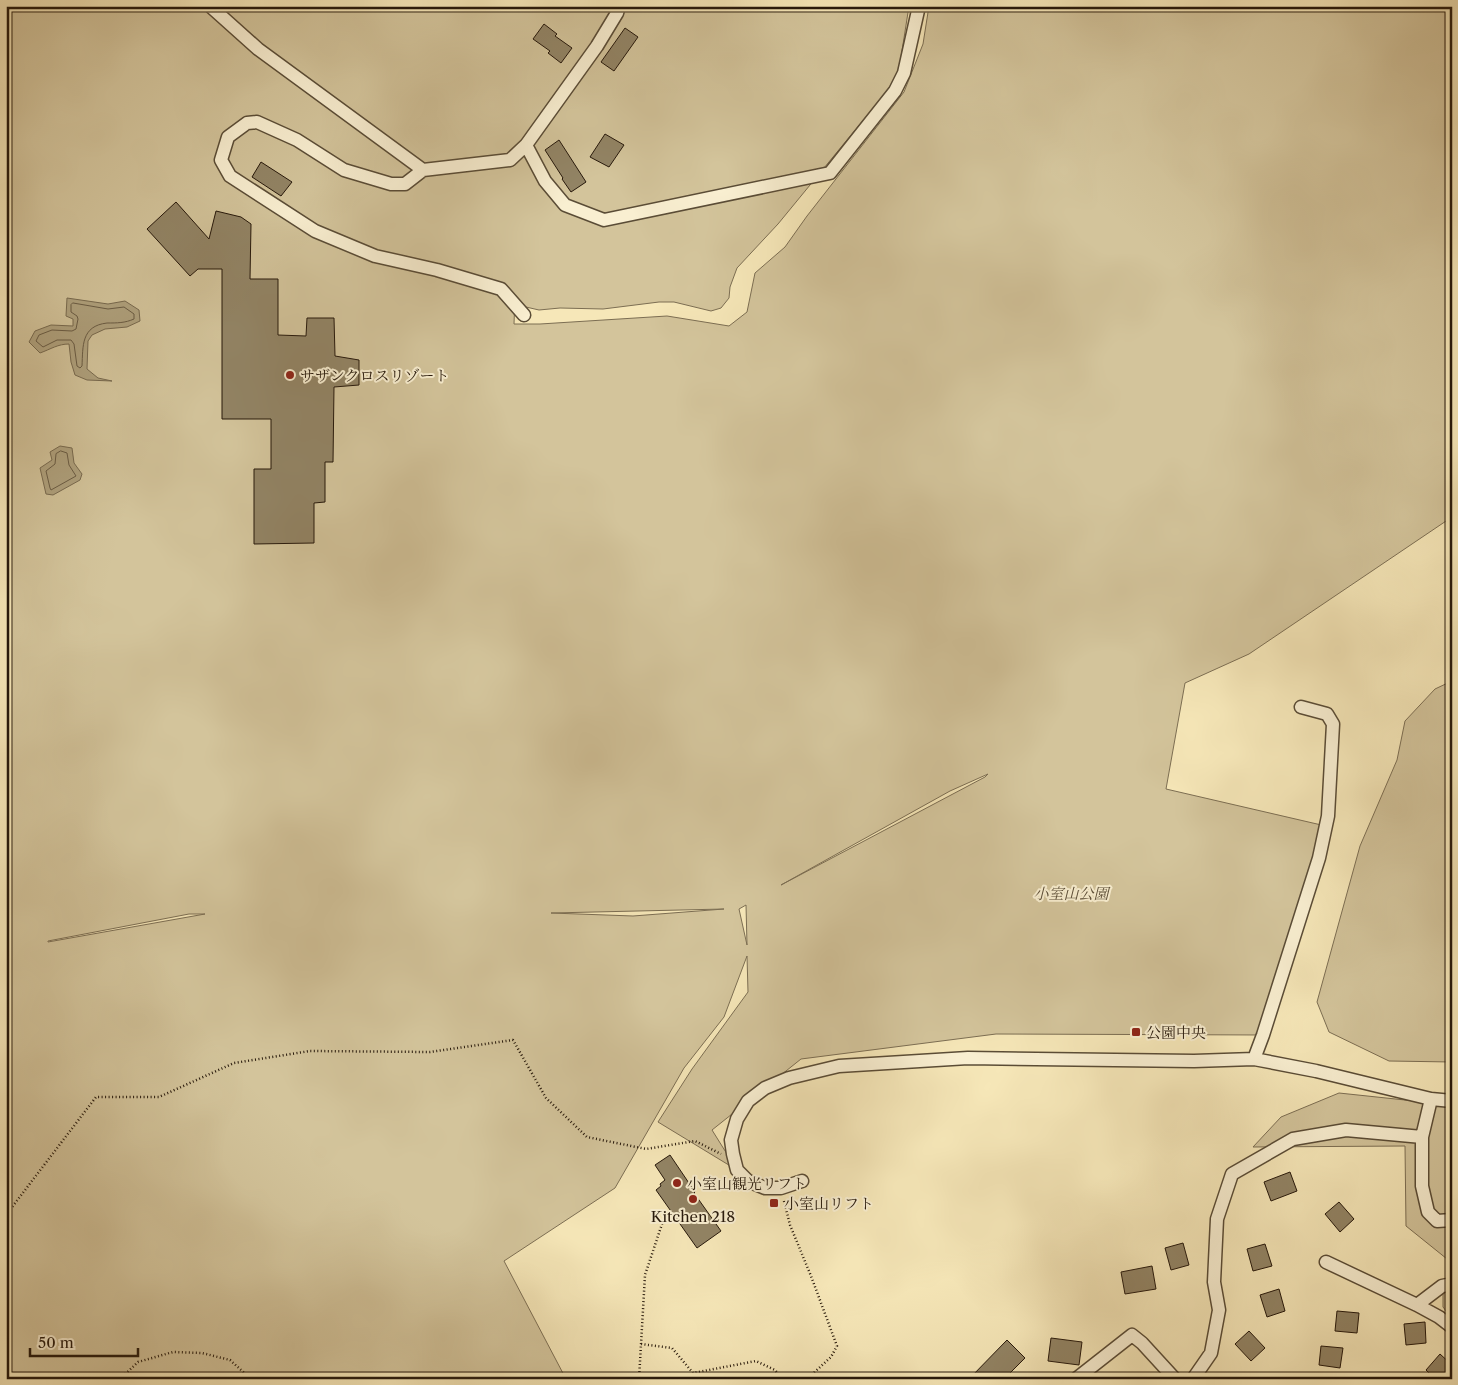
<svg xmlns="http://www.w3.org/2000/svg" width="1458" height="1385" font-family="'Libre Caslon Text','Noto Serif JP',serif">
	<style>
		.green { fill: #d3c49b; stroke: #7c6e53; fill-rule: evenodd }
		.water { fill: #afa17d; stroke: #786a4f }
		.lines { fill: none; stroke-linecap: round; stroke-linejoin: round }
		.shore { stroke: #6a5c44; stroke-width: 1 }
		.building { fill: #928465; stroke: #26180b }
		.minor-casing { stroke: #5a4c36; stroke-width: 15 }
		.path { stroke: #26180b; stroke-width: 2.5; stroke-dasharray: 1 2.5; stroke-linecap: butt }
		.minor { stroke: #f9efd1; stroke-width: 12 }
		.poi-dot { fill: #8f2418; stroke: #f9efd1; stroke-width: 2 }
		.labels { text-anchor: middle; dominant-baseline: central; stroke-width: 4; stroke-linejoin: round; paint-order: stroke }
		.poi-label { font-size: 15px; fill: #26180b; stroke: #f9efd1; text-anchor: start }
		.park-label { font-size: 15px; font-style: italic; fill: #5a4c36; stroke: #f9efd1 }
	</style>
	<rect width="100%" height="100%" fill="#f6e7b8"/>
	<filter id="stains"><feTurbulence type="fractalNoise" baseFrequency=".004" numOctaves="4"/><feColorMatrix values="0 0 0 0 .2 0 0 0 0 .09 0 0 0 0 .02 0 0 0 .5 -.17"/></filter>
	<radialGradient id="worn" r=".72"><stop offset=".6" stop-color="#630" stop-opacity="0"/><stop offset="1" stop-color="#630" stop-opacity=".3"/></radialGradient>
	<path class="green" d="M6,6H909L899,70L888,90L778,224L737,268L730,287L729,298L721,308L711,311L674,302H659L603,309L560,308L539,310L526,307L515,296L514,324H540L667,316L729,326L747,312L755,273L785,247L807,216L904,92L923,44L929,6H1452V517L1249,654L1185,683L1166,789L1330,827L1263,1035L996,1034L801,1059L712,1130L737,1170L658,1122L692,1069L748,992L747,956L724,1017L684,1068L615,1188L504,1261L566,1379H6ZM988,774L985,777L781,885L950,791ZM746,905L747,945L739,909ZM724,909L633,916L551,913ZM189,914H205L48,942V941Z
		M1452,681V1062L1389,1061L1329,1032L1317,1002L1360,846L1397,760L1405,721L1435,689Z
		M1339,1093L1452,1105V1263L1406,1226L1405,1146L1253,1147L1281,1117Z
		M1452,1291V1319L1443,1307V1293Z"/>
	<path class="water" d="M67,298L108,304L125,301L139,310L140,321L127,327L105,329L92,335L88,341L87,369L98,378L112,381L87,380L75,375L71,362L69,344C58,344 51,349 40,353L29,342L35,331L51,325L73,326V319L66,316Z
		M60,446L72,448L74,463L82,474L80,480L53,495L46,494L40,468L52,460L50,452Z"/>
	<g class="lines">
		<path class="shore" d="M73,303L108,309L124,307L134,314V319C125,323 117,323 107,323C81,326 83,346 82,366L80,368L77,366L74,344L71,340H57L43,347L36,341L39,335L52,330L72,331L76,329L78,319L77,316L71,312V305Z
			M61,451L67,453L69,465L76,476L51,490L50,488L46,471L55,464L56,454Z"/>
	</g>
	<path class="building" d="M544,24L557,34L555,36L572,48L561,63L548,53L550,51L533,39Z
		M625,28L638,37L614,71L601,62Z
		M605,134L624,145L609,167L590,157Z
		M559,140L586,182L571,192L562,179L563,178L545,150Z
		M261,162L292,182L281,196L252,177Z
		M176,202L209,239L216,211L241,217L251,224L250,279H278V335L306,336L307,318H334L335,356L359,360V385L334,387L333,462H325V502L314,503V543L254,544V469H271V419H222V269H198L190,276L147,229Z
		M670,1155L695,1192L694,1193L721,1231L697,1248L656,1190L661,1186L660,1184L665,1180L655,1165Z
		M1290,1172L1297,1191L1271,1201L1264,1182Z
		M1339,1202L1354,1219L1340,1232L1325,1214Z
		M1183,1243L1189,1265L1171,1270L1165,1248Z
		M1265,1244L1272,1266L1253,1271L1247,1249Z
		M1152,1266L1156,1289L1125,1294L1121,1272Z
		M1279,1289L1285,1311L1267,1317L1260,1295Z
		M1337,1311L1359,1313L1357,1333L1335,1331Z
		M1425,1322L1426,1343L1406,1345L1404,1324Z
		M1249,1331L1265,1348L1251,1361L1235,1344Z
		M1051,1338L1082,1342L1079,1365L1048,1361Z
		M1007,1340L1025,1358L1004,1379H969Z
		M1321,1346L1343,1348L1340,1368L1319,1365Z
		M1440,1354L1452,1365V1371L1444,1379H1435L1426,1370Z"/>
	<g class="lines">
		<g class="minor-casing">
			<path id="minor" d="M210,6L258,49L423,170
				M526,145L545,181L565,205L604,220L830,173L895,91L904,73L919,6
				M524,315L501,289L437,270L375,256L315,231L230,176L221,160L228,137L247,123L257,122L297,140L344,170L391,184H405L423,170L510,160L526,145L597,46L617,13L619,6
				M1254,1059L1263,1035L1319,858L1328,816L1333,724L1327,714L1301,707
				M1431,1099L1422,1137V1186L1428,1212L1437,1221L1452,1220
				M802,1181L781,1188H765L748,1181L737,1170L733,1154L731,1140L737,1119L748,1101L765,1088L789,1078L839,1066L968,1058L1194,1061L1254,1059L1316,1071L1431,1099L1452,1101
				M1326,1262L1417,1305L1439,1317L1452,1327
				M1417,1305L1442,1286L1452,1284
				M1076,1379L1132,1335L1142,1343L1175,1379
				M1193,1379L1211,1353L1219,1310L1214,1282L1217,1219L1232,1174L1293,1139L1346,1130L1422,1137"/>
		</g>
		<path class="path" d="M784,1201L790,1225L811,1276L837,1346L831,1357L807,1379
			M6,1215L96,1097H159L234,1063L310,1051L430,1052L513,1040L546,1098L587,1137L646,1149L695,1141L721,1154
			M641,1344L672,1348L693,1373L756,1361L775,1370L782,1379
			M120,1379L138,1362L173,1352L202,1353L230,1360L251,1379
			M639,1379L645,1275L663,1221"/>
		<use href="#minor" class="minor"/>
	</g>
	<g class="poi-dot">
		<circle cx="290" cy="375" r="5"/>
		<rect x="1131" y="1027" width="10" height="10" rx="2.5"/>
		<circle cx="677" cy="1183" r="5"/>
		<circle cx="693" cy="1199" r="5"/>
		<rect x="769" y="1198" width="10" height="10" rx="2.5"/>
	</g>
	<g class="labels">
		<g class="poi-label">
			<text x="300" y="375">サザンクロスリゾート</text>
			<text x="1146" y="1032">公園中央</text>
			<text x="687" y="1183">小室山観光リフト</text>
			<text x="784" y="1203">小室山リフト</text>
			<text x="693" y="1216" text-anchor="middle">Kitchen 218</text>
		</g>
		<g class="park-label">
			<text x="1071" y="893">小室山公園</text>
		</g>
	</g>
	<rect width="1458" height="1385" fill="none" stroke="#f6e7b8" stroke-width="25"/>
	<rect x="8" y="8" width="1443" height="1370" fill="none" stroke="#26180b" stroke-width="2.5"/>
	<rect x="12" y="12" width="1433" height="1360" fill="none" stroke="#26180b"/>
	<path d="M30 1348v8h108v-8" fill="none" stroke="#26180b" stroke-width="2.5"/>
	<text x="38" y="1348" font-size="15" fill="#26180b" stroke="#f9efd1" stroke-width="4" paint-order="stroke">50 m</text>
	<rect width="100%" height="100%" filter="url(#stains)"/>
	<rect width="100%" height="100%" fill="url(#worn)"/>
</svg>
